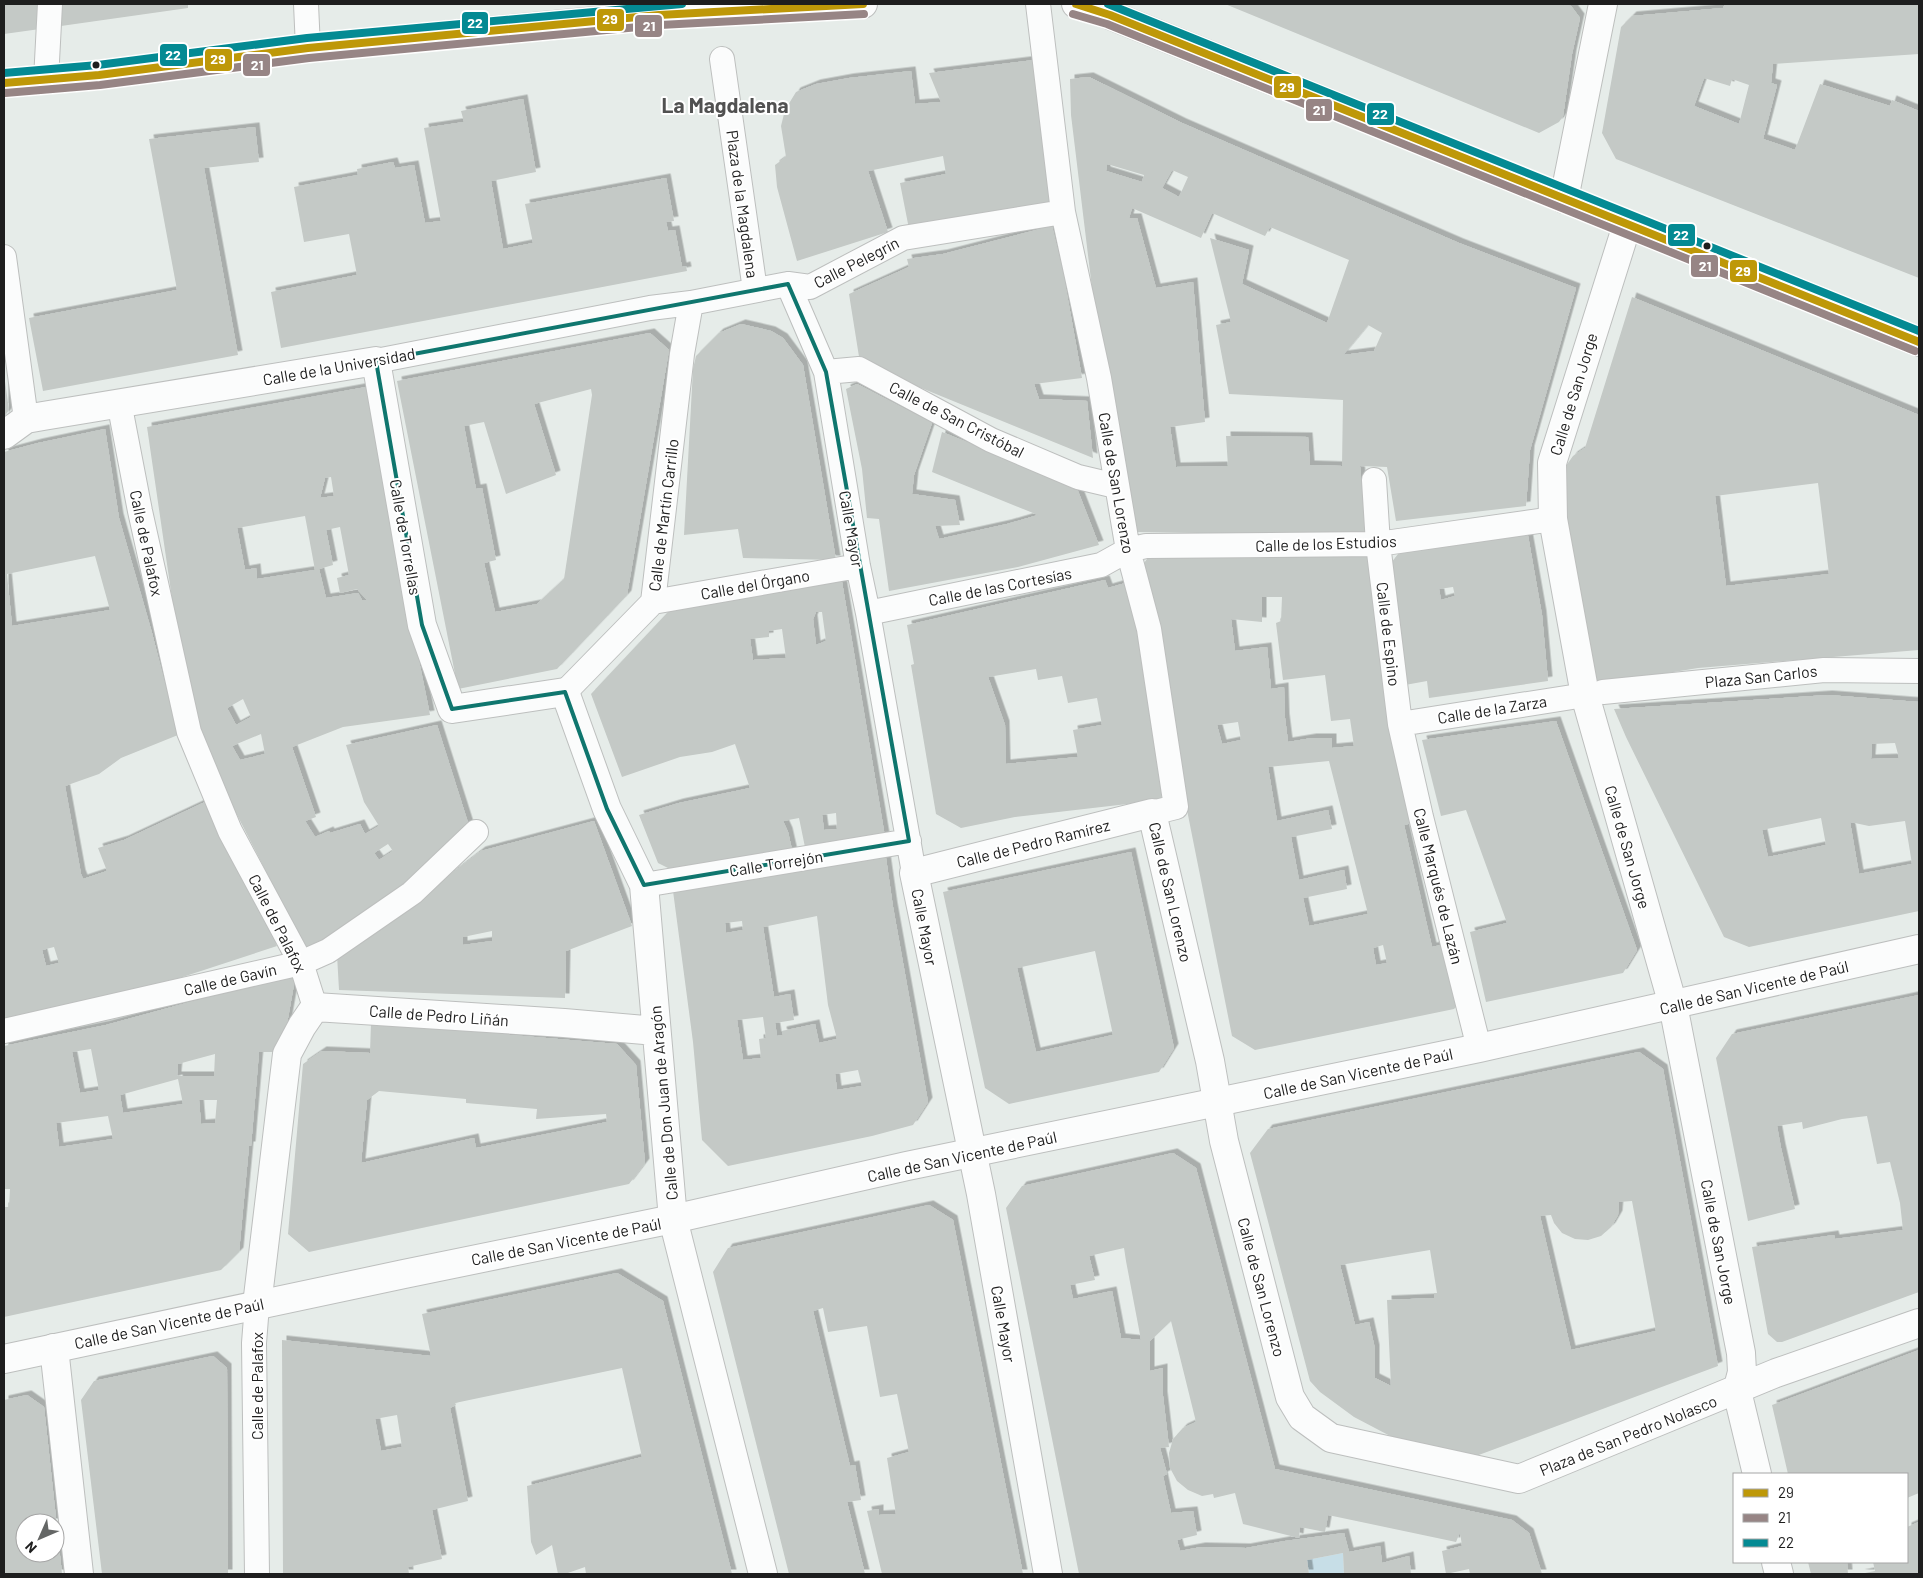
<svg xmlns="http://www.w3.org/2000/svg" width="1923" height="1578" font-family="Barlow,sans-serif">
	<style>
		.grass { fill: #c7dee7 }
		.building { fill: #c4c9c6; fill-rule: evenodd; filter: url(#shadow) }
		.lines { fill: none; stroke-linecap: round; stroke-linejoin: round }
		.pedestrian-casing { stroke: #bdbfbe; stroke-width: 26 }
		.minor-casing { stroke: #bdbfbe; stroke-width: 30 }
		.tertiary-casing { stroke: #bdbfbe; stroke-width: 30 }
		.pedestrian { stroke: #fbfcfc; stroke-width: 24 }
		.minor { stroke: #fbfcfc; stroke-width: 28 }
		.tertiary { stroke: #fbfcfc; stroke-width: 28 }
		.bus-1-casing { stroke: #fff; stroke-width: 11 }
		.bus-2-casing { stroke: #fff; stroke-width: 11 }
		.bus-3-casing { stroke: #fff; stroke-width: 11 }
		.bus-1 { stroke: #be9808; stroke-width: 8 }
		.bus-2 { stroke: #978585; stroke-width: 8 }
		.bus-3 { stroke: #048a93; stroke-width: 8 }
		.marked { fill: none; stroke: #0f766e; stroke-width: 4; stroke-linejoin: round }
		.bus-dot { fill: #1e1e1e; stroke: #fff; stroke-width: 2 }
		.labels { text-anchor: middle; dominant-baseline: central; stroke-width: 4; stroke-linejoin: round; paint-order: stroke }
		.street-label { font-size: 16px; fill: #1e1e1e; stroke: #fff }
		.district-label { font-size: 21px; font-weight: bold; fill: #515151; stroke: #fff }
		.line-badge { stroke: #fff; stroke-width: 2 }
		.badge-label { font-size: 14px; text-anchor: middle; font-weight: bold; fill: #fff }
	</style>
	<defs>
		<filter id="shadow"><feDropShadow dx="4.5" dy="-4.5" stdDeviation="0" flood-color="#0004"/></filter>
	</defs>
	<rect width="100%" height="100%" fill="#e6ece9"/>
	<path class="grass" d="M1343,1553L1344,1574H1309L1307,1560Z"/>
	<path class="building" d="M4,4H42L40,29L4,34Z
		M62,4H188V8L61,26Z
		M1225,4H1556L1571,6L1580,18L1572,54L1563,116L1559,122L1539,133Z
		M1725,4H1919V54L1773,64L1771,83L1777,85L1763,139L1795,150L1820,84L1890,106L1892,100L1919,111V278L1616,159L1602,133L1621,27L1632,16L1723,8ZM1704,78L1730,86L1732,79L1749,85L1739,124L1694,106Z
		M1034,60L1051,202L976,214L909,229L900,183L946,174L943,156L868,171L888,232L797,261L777,187L775,165L786,157L781,126L785,110L796,92L816,84L849,78L911,71L915,104L941,102L929,73Z
		M1089,77L1182,123L1459,243L1576,288L1530,450L1526,506L1396,521L1387,467L1360,466L1366,536L1137,532L1126,486L1092,288L1071,115L1070,79ZM1107,164L1144,175L1142,182L1106,171ZM1172,170L1188,177L1179,197L1162,188ZM1132,208L1201,238L1212,213L1265,236L1270,227L1349,260L1327,323L1242,284L1249,250L1210,238L1231,322L1216,325L1229,394L1343,400L1342,466L1310,465L1308,437L1226,436L1228,466L1176,467L1170,427L1205,422L1193,282L1156,288L1137,218H1129ZM1368,325L1382,333L1374,351L1343,355Z
		M523,99L536,172L491,181L503,249L533,243L525,204L666,178L674,221L666,222L668,231L675,230L682,267L686,266L687,271L281,348L271,292L357,275L349,234L304,242L294,187L358,175L357,169L393,162L395,168L414,165L425,223L441,221L424,128L464,122L461,111Z
		M255,127L259,162L204,168L238,355L43,391L29,318L177,290L149,139Z
		M1052,226L1063,272L1082,378L1034,384L1039,399L1087,401L1093,458L860,363L849,294L909,267L907,259L943,254Z
		M1632,297L1919,415V650L1698,668L1595,685L1560,481L1563,470L1573,456L1585,448ZM1818,483L1829,574L1726,586L1715,496Z
		M741,324L771,331L783,338L803,365L836,560L743,558L738,529L684,535L693,369L696,356L719,333Z
		M650,333L669,350L627,595L557,669L458,689L397,381ZM591,389L592,395L564,579L537,604L495,612L484,563L496,560L482,488L476,489L464,426L484,422L506,494L556,475L534,404Z
		M4,374L9,410L4,417Z
		M857,384L932,423L914,475L912,494L955,500L960,525L935,526L939,539L1007,524L1038,515L932,472L942,432L1076,486L1099,545L1018,567L889,591L879,519L867,518L862,469L846,389Z
		M366,387L404,587L430,715L343,727L292,747L316,817L305,821L315,837L329,831L330,833L360,824L365,834L379,826L364,802L346,745L437,725L470,829L412,882L319,946H304L231,803L210,758L188,688L174,612L147,427ZM331,477L334,496L320,498L325,478ZM305,516L315,570L257,579L256,568L245,570L237,528ZM340,527L349,575L337,578L340,593L357,589L367,600H362L358,593L326,598L319,569L333,565L326,530ZM243,699L251,717L236,725L227,708ZM261,734L265,754L240,760L232,746ZM388,844L393,851L379,860L374,853Z
		M105,429L119,518L152,633L178,735L121,758L99,774L65,786L81,874L83,879L107,871L98,848L124,840L205,802L277,946L152,987L4,1025V452L38,443ZM95,556L110,610L12,626L7,574ZM54,947L59,963L46,966L42,950Z
		M1527,530L1542,615L1548,681L1429,698L1427,681L1405,685L1391,563L1402,549ZM1453,587L1455,596L1441,600L1439,589Z
		M1154,550L1361,551L1372,561L1412,823L1404,825L1432,947L1441,945L1456,1007L1454,1009L1255,1050L1232,1036L1185,800L1158,626L1144,563ZM1262,597H1282L1281,621L1276,623L1283,680L1325,675L1331,721L1350,719L1354,746L1332,748V738H1312L1288,742L1285,718L1284,687L1271,689L1267,647L1235,651L1231,619L1262,622ZM1238,722L1241,740L1222,744L1217,725ZM1329,761L1368,914L1309,926L1303,898L1347,889L1344,870L1299,880L1291,837L1332,829L1328,810L1277,821L1268,767ZM1383,945L1387,963L1376,965L1373,948Z
		M841,576L885,837L806,852L799,818L783,821L788,832L793,854L682,875L658,863L639,815L679,803L750,788L735,744L712,752L680,757L622,777L591,694L669,611ZM816,612H822L826,641L816,645L813,619ZM782,629L786,658L753,660L750,639L769,637V631ZM836,813L837,829L824,830L822,815Z
		M1105,580L1108,588L1129,582L1162,800L1015,817L961,828L936,814L911,665L914,664L907,625ZM1036,669L1038,680L1062,676L1068,703L1097,698L1102,725L1073,730L1078,757L1006,764L1005,725L988,677Z
		M1828,695L1919,702V911L1749,947L1724,937L1626,737L1614,709ZM1895,743L1899,758L1871,759L1872,744ZM1821,818L1826,845L1768,857L1762,830ZM1905,821L1912,864L1859,874L1850,822L1869,826Z
		M1556,721L1637,950L1623,973L1486,1002L1470,932L1507,923L1466,810L1441,816L1422,740Z
		M594,821L632,926L566,951L565,998L339,990L337,955L416,901L481,851ZM492,931V941L463,945V937Z
		M1131,852L1174,1048L1159,1072L1009,1104L985,1088L943,892ZM1095,951L1113,1035L1036,1052L1017,968Z
		M886,858L893,907L928,1102L913,1125L872,1136L728,1166L702,1140L693,1042L673,891L828,862ZM817,916L828,1005L837,1039L819,1043L815,1024L782,1031L783,1035L777,1036L775,1023L794,1020L790,994L774,997L763,927ZM742,921L743,930L726,933L725,923ZM763,1017L766,1038L759,1039L761,1058L743,1060L737,1020ZM858,1070L862,1086L837,1090L835,1074Z
		M296,973L282,1052H259L251,1146H249L239,1252L221,1270L4,1317V1207H9L10,1189H4V1046L106,1025ZM91,1049L99,1090L80,1093L72,1052ZM215,1054L214,1076H177L178,1064ZM178,1079L183,1104L123,1113L120,1095ZM199,1100H217L215,1123L201,1124ZM108,1116L113,1139L59,1147L56,1123Z
		M1919,995V1292L1782,1342H1777L1768,1334L1752,1247L1834,1235L1835,1239L1903,1230L1900,1203L1890,1162L1877,1164L1867,1116L1842,1119L1803,1129L1802,1122L1777,1126L1781,1148L1795,1209L1748,1221L1716,1058L1732,1034Z
		M371,1023L617,1044L636,1065L645,1163L629,1184L309,1252L288,1234L303,1064L322,1051L370,1053ZM379,1091L466,1099V1103L537,1109L536,1119L606,1114L607,1122L476,1148L474,1138L361,1163L367,1100Z
		M1639,1052L1663,1069L1718,1366L1476,1456L1394,1438L1354,1417L1320,1392L1310,1381L1250,1153L1268,1129ZM1632,1201L1656,1331L1571,1350L1540,1216L1551,1215L1554,1223L1562,1233L1575,1239L1588,1240L1601,1236L1611,1227L1618,1215L1619,1202ZM1430,1250L1437,1293H1434V1298L1387,1300L1391,1386L1375,1378V1349L1369,1322L1355,1325L1340,1265Z
		M1173,1153L1196,1168L1275,1469L1512,1520L1529,1533L1542,1574H1470L1469,1569L1446,1574L1442,1551L1462,1546L1460,1532L1456,1542L1328,1515L1325,1532L1300,1527L1299,1538L1243,1524L1235,1493L1214,1498L1213,1494L1202,1496L1188,1490L1177,1481L1170,1468L1169,1453L1173,1439L1183,1428L1196,1422L1171,1321L1150,1341V1371L1163,1368V1396L1169,1447L1160,1448L1167,1474L1163,1476L1171,1513L1193,1511L1197,1535L1177,1540L1180,1551L1201,1547L1246,1548L1285,1541L1344,1533L1349,1552L1380,1546L1382,1563L1409,1556L1411,1574H1344L1343,1553L1307,1560L1309,1574H1079L1006,1208L1022,1186ZM1124,1248L1126,1261L1141,1340L1121,1338L1112,1291L1073,1299L1070,1285L1095,1280L1089,1256Z
		M929,1205L953,1220L1023,1574H882L867,1511L879,1509V1515L896,1514L887,1458L909,1452L897,1394L880,1397L867,1326L828,1332L823,1308L813,1311L850,1466L855,1465L861,1500L847,1502L865,1574H789L713,1272L728,1248Z
		M617,1273L663,1301L732,1574H586L585,1567L565,1574H558L552,1545L536,1555L531,1542L527,1486L642,1457L622,1368L455,1403L456,1405L450,1408L468,1501L432,1510L442,1559L408,1567L409,1574H283L282,1340L431,1356L422,1314ZM397,1415L402,1447L381,1451L375,1419Z
		M1919,1350V1493L1907,1498V1474H1788L1772,1405Z
		M213,1356L227,1368L228,1574H102L81,1400L94,1381Z
		M27,1395L44,1407L62,1574H4V1400ZM25,1523H55V1553H25Z
		M1919,1522V1574H1860L1875,1571L1873,1562H1907V1527Z
		M1808,1562H1847L1848,1574H1826V1573L1811,1574Z"/>
	<g class="lines">
		<g class="pedestrian-casing">
			<path id="pedestrian" d="M306,4L308,48
				M1038,4L1063,212L1099,378L1128,550L1149,629L1176,807L1152,813
				M722,59L755,290
				M46,80L50,4
				M4,257L26,419
				M788,284L826,372L858,566L868,613L914,873
				M376,361L650,308L691,303L788,284L810,287L903,238L1063,212
				M826,372L859,369L991,440L1078,477L1116,486
				M119,402L140,511L189,732L230,831L301,963L315,1007
				M1374,480L1378,544L1400,724L1421,817L1479,1048
				M653,602L858,566
				M868,613L1101,565L1128,550L1146,546L1378,544L1553,519
				M565,692L653,602L682,354L691,303
				M1603,692L1824,670L1919,671
				M1400,724L1585,695
				M644,885L909,841
				M4,1031L301,963L328,951L412,893L476,832
				M257,1574L254,1343L257,1305"/>
		</g>
		<g class="minor-casing">
			<path id="minor" d="M1564,199L1603,4
				M1627,225L1552,463L1553,519L1585,695L1673,1005L1741,1353L1742,1372L1737,1391L1757,1474
				M4,435L26,419L43,416L376,361L422,625L452,709L565,692L607,809L644,885L673,1219L763,1574
				M257,1305L287,1054L302,1026L315,1007L564,1023L656,1031
				M54,1348L79,1574
				M1776,1562L1779,1574
				M1048,1574L981,1194L914,873L1152,813L1210,1061L1224,1141L1290,1397L1302,1417L1331,1438L1519,1479L1776,1373L1919,1323"/>
		</g>
		<g class="tertiary-casing">
			<path id="tertiary" d="M1076,4L1110,15L1919,342
				M4,83L99,75L308,48L659,15L863,4
				M4,1359L404,1274L673,1219L907,1166L1479,1048L1919,949"/>
		</g>
		<use href="#pedestrian" class="pedestrian"/>
		<use href="#minor" class="minor"/>
		<use href="#tertiary" class="tertiary"/>
		<g class="bus-1-casing">
			<path id="bus-1" d="M1076,4L1110,15L1919,342
				M4,83L99,75L308,48L659,15L863,4"/>
		</g>
		<g class="bus-2-casing">
			<path id="bus-2" d="M1073,14L1107,24L1915,351
				M5,93L100,85L309,58L660,25L864,14"/>
		</g>
		<g class="bus-3-casing">
			<path id="bus-3" d="M1108,4L1919,331
				M4,73L98,65L307,38L682,4"/>
		</g>
		<use href="#bus-1" class="bus-1"/>
		<use href="#bus-2" class="bus-2"/>
		<use href="#bus-3" class="bus-3"/>
	</g>
	<path class="marked" d="M788,284L826,372L909,841L644,885L607,809L565,692L452,709L422,625L376,361Z"/>
	<g class="bus-dot">
		<circle cx="96" cy="65" r="4.5"/>
		<circle cx="1707" cy="246" r="4.5"/>
	</g>
	<g class="labels">
		<g class="street-label">
			<text transform="translate(743 204) rotate(82)">Plaza de la Magdalena</text>
			<text transform="translate(856 262) rotate(-27)">Calle Pelegrín</text>
			<text transform="translate(339 366) rotate(-10)">Calle de la Universidad</text>
			<text transform="translate(1573 394) rotate(-73)">Calle de San Jorge</text>
			<text transform="translate(957 419) rotate(27)">Calle de San Cristóbal</text>
			<text transform="translate(1117 483) rotate(80)">Calle de San Lorenzo</text>
			<text transform="translate(663 515) rotate(-83)">Calle de Martín Carrillo</text>
			<text transform="translate(852 529) rotate(80)">Calle Mayor</text>
			<text transform="translate(406 537) rotate(80)">Calle de Torrellas</text>
			<text transform="translate(147 543) rotate(78)">Calle de Palafox</text>
			<text transform="translate(1326 543) rotate(-2)">Calle de los Estudios</text>
			<text transform="translate(755 584) rotate(-10)">Calle del Órgano</text>
			<text transform="translate(1000 586) rotate(-11)">Calle de las Cortesías</text>
			<text transform="translate(1389 634) rotate(83)">Calle de Espino</text>
			<text transform="translate(1761 676) rotate(-6)">Plaza San Carlos</text>
			<text transform="translate(1492 709) rotate(-9)">Calle de la Zarza</text>
			<text transform="translate(1033 843) rotate(-14)">Calle de Pedro Ramírez</text>
			<text transform="translate(1628 847) rotate(74)">Calle de San Jorge</text>
			<text transform="translate(776 863) rotate(-9)">Calle Torrejón</text>
			<text transform="translate(1439 886) rotate(76)">Calle Marqués de Lazán</text>
			<text transform="translate(1171 892) rotate(77)">Calle de San Lorenzo</text>
			<text transform="translate(278 923) rotate(63)">Calle de Palafox</text>
			<text transform="translate(925 927) rotate(79)">Calle Mayor</text>
			<text transform="translate(230 979) rotate(-13)">Calle de Gavín</text>
			<text transform="translate(1754 987) rotate(-13)">Calle de San Vicente de Paúl</text>
			<text transform="translate(439 1015) rotate(4)">Calle de Pedro Liñán</text>
			<text transform="translate(1358 1073) rotate(-12)">Calle de San Vicente de Paúl</text>
			<text transform="translate(663 1103) rotate(-95)">Calle de Don Juan de Aragón</text>
			<text transform="translate(962 1156) rotate(-12)">Calle de San Vicente de Paúl</text>
			<text transform="translate(566 1241) rotate(-11)">Calle de San Vicente de Paúl</text>
			<text transform="translate(1719 1242) rotate(79)">Calle de San Jorge</text>
			<text transform="translate(1262 1287) rotate(75)">Calle de San Lorenzo</text>
			<text transform="translate(169 1323) rotate(-12)">Calle de San Vicente de Paúl</text>
			<text transform="translate(1004 1324) rotate(80)">Calle Mayor</text>
			<text transform="translate(256 1386) rotate(-90)">Calle de Palafox</text>
			<text transform="translate(1628 1435) rotate(-22)">Plaza de San Pedro Nolasco</text>
		</g>
		<g class="district-label">
			<text x="725" y="104">La Magdalena</text>
		</g>
	</g>
	<g class="line-badge">
		<rect x="596" y="8" width="29" height="24" rx="5" fill="#be9808"/>
		<rect x="461" y="11" width="28" height="24" rx="5" fill="#048a93"/>
		<rect x="634" y="14" width="29" height="24" rx="5" fill="#978585"/>
		<rect x="159" y="43" width="29" height="24" rx="5" fill="#048a93"/>
		<rect x="204" y="48" width="29" height="24" rx="5" fill="#be9808"/>
		<rect x="242" y="53" width="29" height="24" rx="5" fill="#978585"/>
		<rect x="1273" y="75" width="29" height="24" rx="5" fill="#be9808"/>
		<rect x="1305" y="98" width="28" height="24" rx="5" fill="#978585"/>
		<rect x="1366" y="102" width="29" height="24" rx="5" fill="#048a93"/>
		<rect x="1667" y="223" width="29" height="24" rx="5" fill="#048a93"/>
		<rect x="1690" y="254" width="29" height="24" rx="5" fill="#978585"/>
		<rect x="1729" y="259" width="29" height="24" rx="5" fill="#be9808"/>
	</g>
	<g class="badge-label">
		<text x="610" y="24">29</text>
		<text x="475" y="28">22</text>
		<text x="649" y="31">21</text>
		<text x="173" y="60">22</text>
		<text x="218" y="64">29</text>
		<text x="257" y="70">21</text>
		<text x="1287" y="92">29</text>
		<text x="1319" y="115">21</text>
		<text x="1380" y="119">22</text>
		<text x="1681" y="240">22</text>
		<text x="1705" y="271">21</text>
		<text x="1743" y="276">29</text>
	</g>
	<rect width="1923" height="1578" fill="none" stroke="#1e1e1e" stroke-width="10"/>
	<rect x="1733" y="1473" width="175" height="90" fill="#ffffff" stroke="#a5a5a5"/>
	<rect x="1743" y="1489" width="25" height="8" fill="#be9808" stroke="#a5a5a5"/>
	<text x="1778" y="1498" font-size="15" fill="#1e1e1e">29</text>
	<rect x="1743" y="1514" width="25" height="8" fill="#978585" stroke="#a5a5a5"/>
	<text x="1778" y="1523" font-size="15" fill="#1e1e1e">21</text>
	<rect x="1743" y="1539" width="25" height="8" fill="#048a93" stroke="#a5a5a5"/>
	<text x="1778" y="1548" font-size="15" fill="#1e1e1e">22</text>
	<g transform="translate(40 1538) rotate(225)"><circle r="24" fill="#ffffff" stroke="#a5a5a5"/>
	<path d="M0-4L9 19L0 12L-9 19Z" fill="#646665"/>
	<text y="-8" font-size="14" font-weight="bold" text-anchor="middle" fill="#1e1e1e">N</text>
	</g>
</svg>
